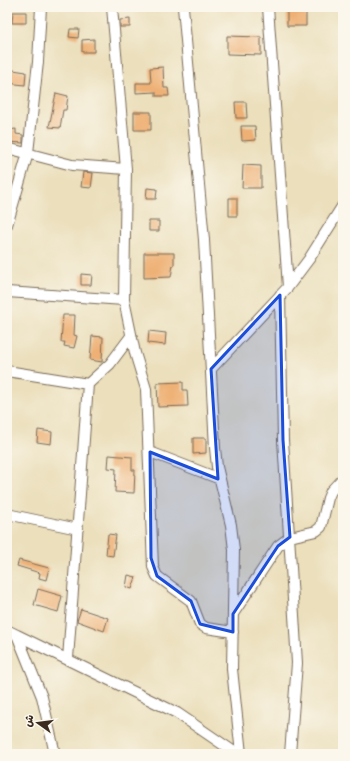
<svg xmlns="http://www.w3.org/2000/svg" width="350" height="761" font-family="'Balsamiq Sans','Playpen Sans Arabic',sans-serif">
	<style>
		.building { fill: #eeb074 }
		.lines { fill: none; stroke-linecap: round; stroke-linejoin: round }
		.street-casing { stroke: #796955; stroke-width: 12 }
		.street { stroke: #fff; stroke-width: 10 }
		.marked { fill: #1d4ed8; fill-opacity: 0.2; stroke: #1d4ed8; stroke-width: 3; stroke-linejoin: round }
	</style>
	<rect width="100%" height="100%" fill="#fbf7ec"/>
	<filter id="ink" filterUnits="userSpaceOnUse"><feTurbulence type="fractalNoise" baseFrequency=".025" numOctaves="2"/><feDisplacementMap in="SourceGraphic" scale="8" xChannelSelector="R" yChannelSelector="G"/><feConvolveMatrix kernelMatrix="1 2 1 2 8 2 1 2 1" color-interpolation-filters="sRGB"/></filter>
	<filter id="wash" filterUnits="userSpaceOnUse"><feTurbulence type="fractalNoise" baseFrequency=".012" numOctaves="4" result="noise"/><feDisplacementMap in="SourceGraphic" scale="16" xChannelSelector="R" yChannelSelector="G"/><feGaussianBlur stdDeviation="0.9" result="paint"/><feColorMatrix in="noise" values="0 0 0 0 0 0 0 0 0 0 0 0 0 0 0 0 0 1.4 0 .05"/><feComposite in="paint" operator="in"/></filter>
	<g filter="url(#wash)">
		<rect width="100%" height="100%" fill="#ebdfbc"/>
		<g id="blocks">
			<path class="building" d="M287,8H306V26H287Z
				M13,12H26V23H12Z
				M130,19V27H120V20Z
				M70,29H79L78,38L69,37Z
				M227,36L261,37V55L227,54Z
				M94,39V52H82V40Z
				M163,67L164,88H168L169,96H156V92L136,93V83H151L150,68Z
				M7,69L26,72L25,85L7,83Z
				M56,93L68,96L66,110H63L60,128L49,127Z
				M235,102H246L247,118H236Z
				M134,112H151V130H134Z
				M241,126H255L256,140L242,141Z
				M16,129V134L23,135V143L8,142V130Z
				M243,165L261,166V188H242Z
				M83,172L93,173L91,188L81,187Z
				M147,188L157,189L156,199H146Z
				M229,198H237V216H229Z
				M149,221H159V231H149Z
				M144,253H174V265H173L171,277L144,278Z
				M81,274L92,275L91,285H81Z
				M63,315H75L74,335L77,336L74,348L64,346L65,342H61Z
				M149,331L166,333L165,345L148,343Z
				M92,336L103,337L102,362L90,360Z
				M183,382V390H187L188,406L158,407L157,383Z
				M38,430L52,432L51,444L37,442Z
				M193,438H206V453L193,454Z
				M109,455L132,457V470H135L134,493L115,492L116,469L108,468Z
				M108,534L116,535L113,556L106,555Z
				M19,560L49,568L46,580L39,578L40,573L17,566Z
				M128,575L136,577L132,589L126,587Z
				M38,589L62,596L58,612L34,605Z
				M81,609L108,618L104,631L77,621Z"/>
		</g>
	</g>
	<g filter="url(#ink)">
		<use href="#blocks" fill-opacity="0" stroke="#796955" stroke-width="1"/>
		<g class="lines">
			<g class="street-casing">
				<path id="street" d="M112,7L126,169L124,300L135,353L146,389L153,567L157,576L191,601L200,624L206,628L233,632
					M183,7L204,240L215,448L217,467L231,525L234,550L232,669L241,754
					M268,7L288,287
					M7,148L72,165L126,169
					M7,225L28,153L38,62L41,7
					M7,292L124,300
					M280,295L283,440L297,663L290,754
					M211,369L288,287L309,259L343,205
					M7,371L88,384
					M150,452L220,479
					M7,514L78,529
					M233,614L278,546L290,537L316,531L321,527L328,498L331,491L343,478
					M7,630L17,635L42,697L55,754
					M17,635L177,713L237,754
					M68,659L88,384L110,364L131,336"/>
			</g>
			<use href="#street" class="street"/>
		</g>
	</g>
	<path class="marked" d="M280,295L283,440L290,537L278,546L233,614V632L200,624L191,601L157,576L151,558L150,452L218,479L211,369Z"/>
	<rect width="350" height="761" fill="none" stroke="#fbf7ec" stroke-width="24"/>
	<g transform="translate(38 723) rotate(284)" stroke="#fbf7ec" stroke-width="3" paint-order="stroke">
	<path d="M0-3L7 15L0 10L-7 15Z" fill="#3b2a1e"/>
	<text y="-6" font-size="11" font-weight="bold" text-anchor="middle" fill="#3b2a1e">ش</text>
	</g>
</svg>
